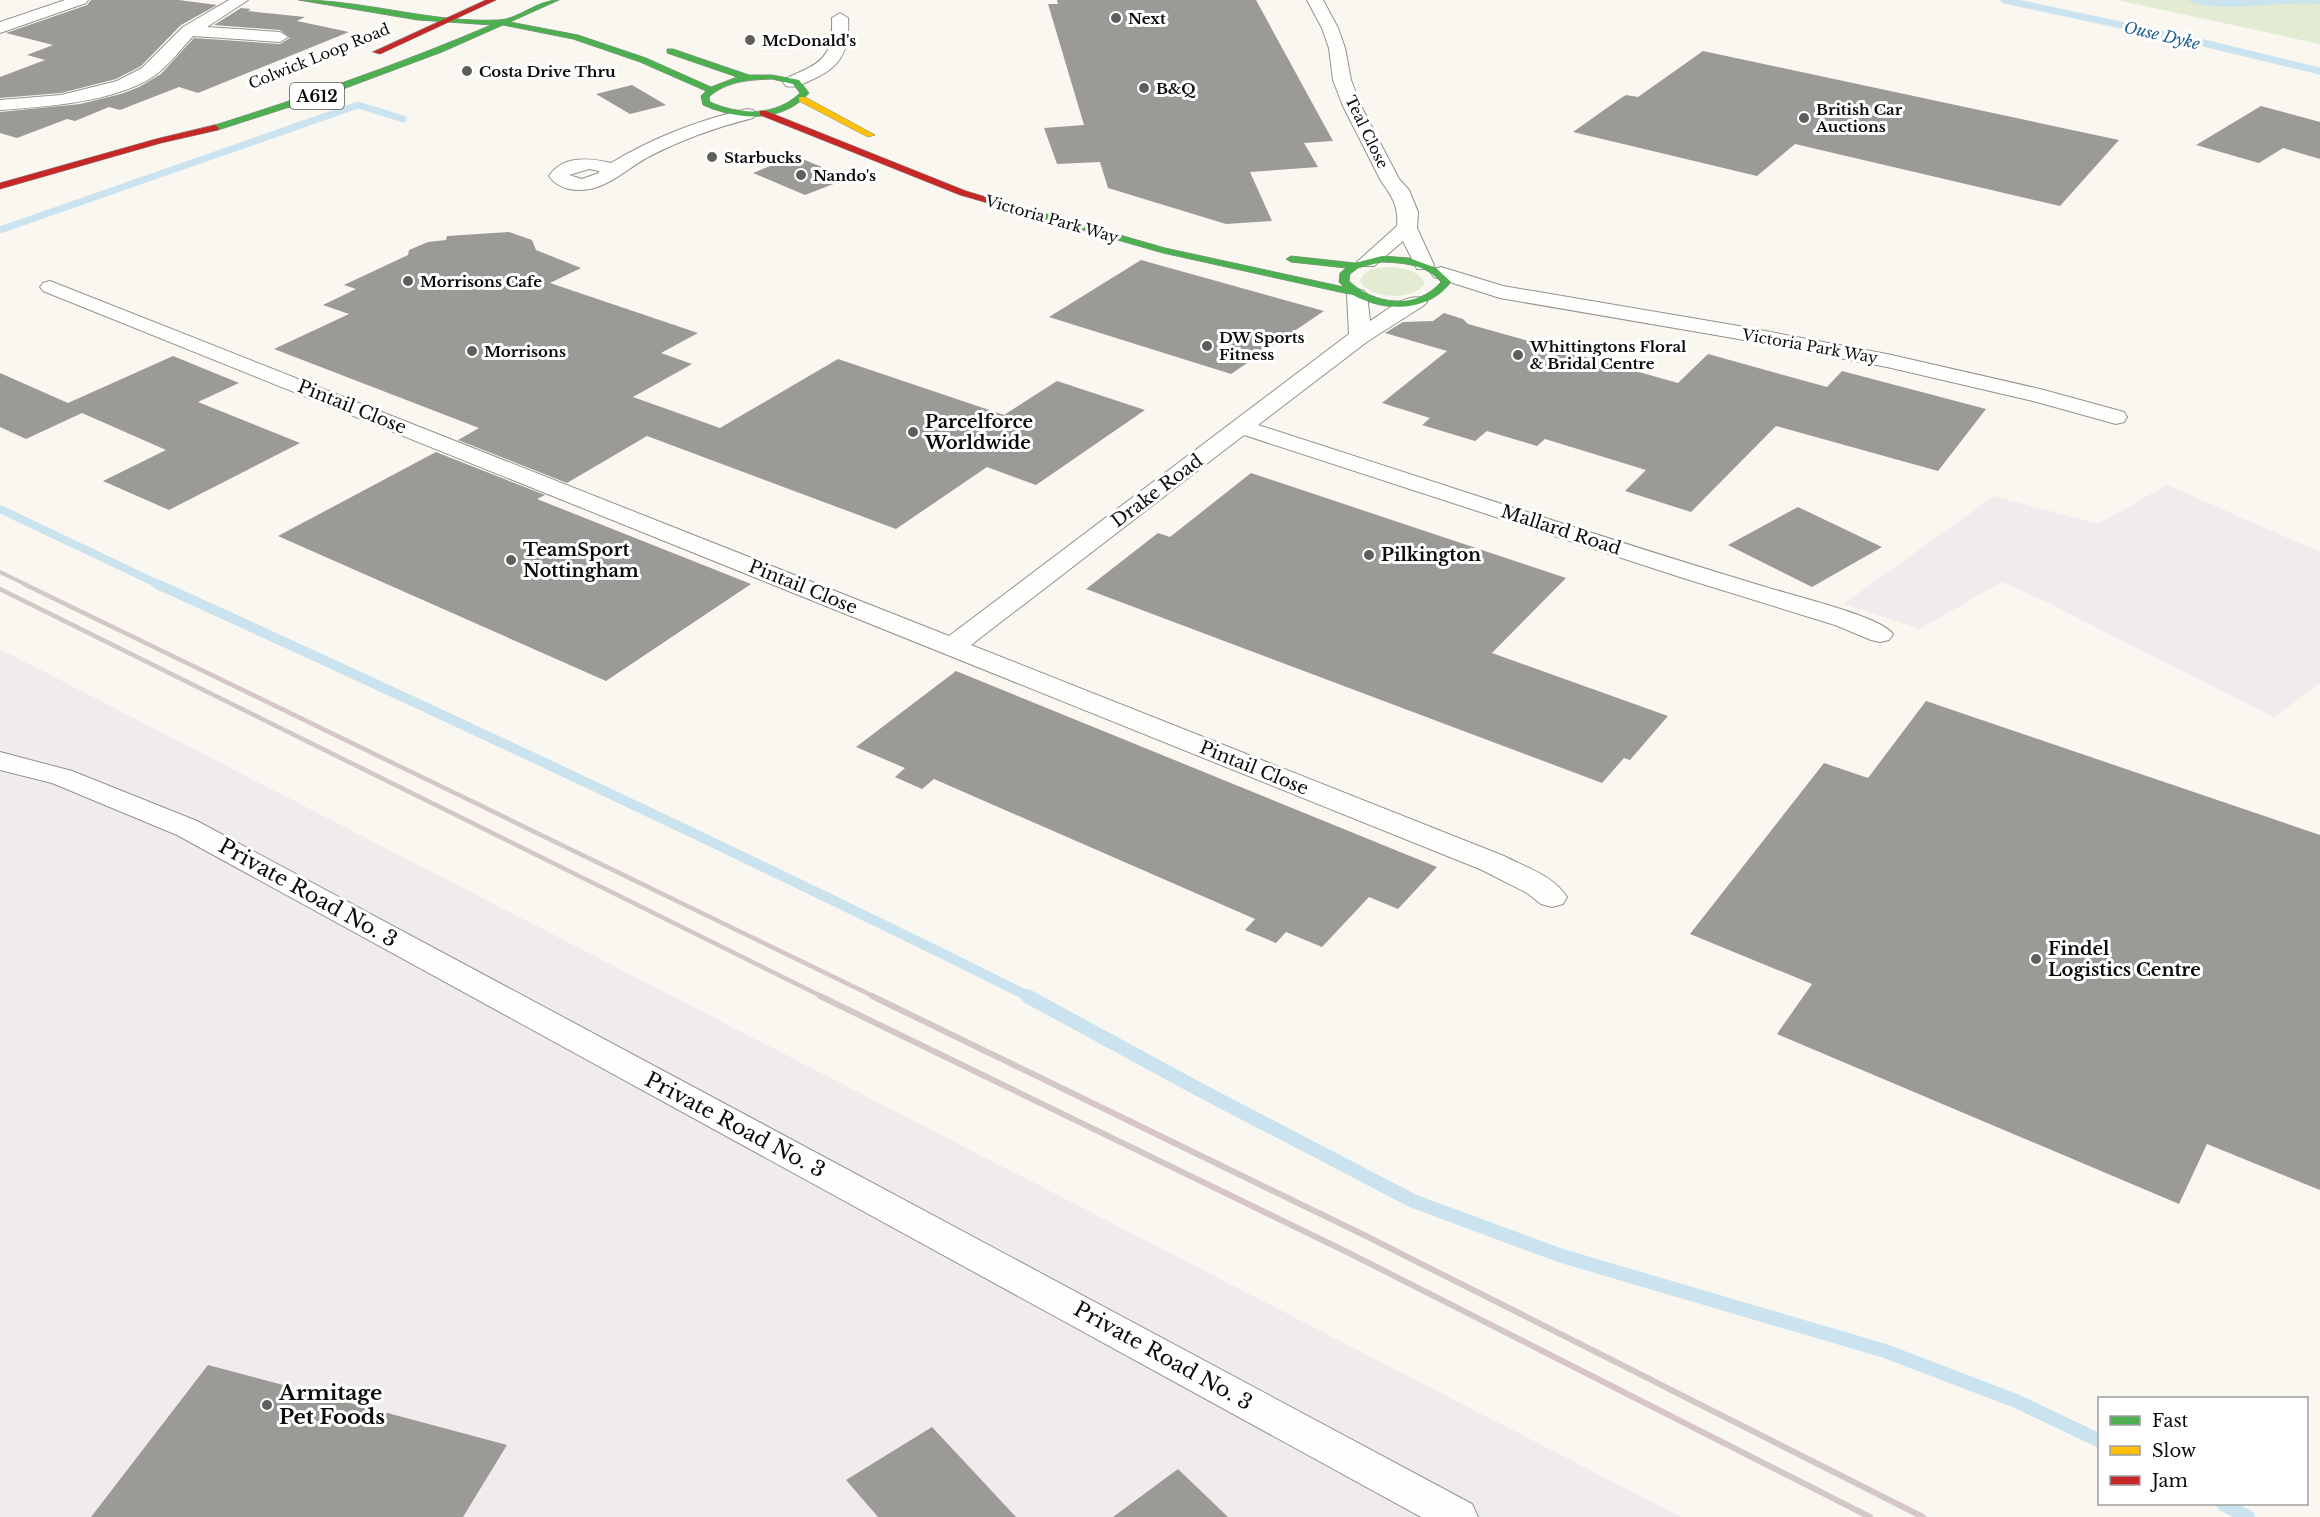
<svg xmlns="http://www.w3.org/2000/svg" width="2320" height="1517" font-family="'Libre Baskerville',serif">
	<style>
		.industrial { fill: #f0ebed }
		.green { fill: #e3ecd2 }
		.water { fill: #cae3ef }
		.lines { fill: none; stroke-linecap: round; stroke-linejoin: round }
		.stream-far3 { stroke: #cae3ef; stroke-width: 7 }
		.stream-far2 { stroke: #cae3ef; stroke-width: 8 }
		.stream-far1 { stroke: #cae3ef; stroke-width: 10 }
		.stream { stroke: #cae3ef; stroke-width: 14 }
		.building { fill: #9c9a96 }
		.street-casing { stroke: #93928f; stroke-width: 2 }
		.fast-casing { stroke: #898885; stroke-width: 1 }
		.slow-casing { stroke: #898885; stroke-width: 1 }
		.jam-casing { stroke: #898885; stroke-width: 1 }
		.street { fill: #fefefd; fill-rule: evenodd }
		.fast { fill: #4caf50; fill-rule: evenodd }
		.slow { fill: #ffc107; fill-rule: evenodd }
		.jam { fill: #c62828; fill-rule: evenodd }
		.rail-far2 { stroke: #d4c7c6; stroke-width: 4 }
		.rail-far1 { stroke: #d4c7c6; stroke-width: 4.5 }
		.rail { stroke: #d4c7c6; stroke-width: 6 }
		.poi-dot { fill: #5f5e5c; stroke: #fff; stroke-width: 2 }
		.labels { text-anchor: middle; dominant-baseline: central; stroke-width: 6; stroke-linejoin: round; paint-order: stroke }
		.far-poi-label { font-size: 15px; font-weight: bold; fill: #0c0c0c; stroke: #fff; text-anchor: start }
		.far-street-label { font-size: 15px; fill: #0c0c0c; stroke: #fff }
		.far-water-label { font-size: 16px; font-style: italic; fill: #23638f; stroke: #fff }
		.shield { fill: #fff; stroke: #555; stroke-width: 1.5 }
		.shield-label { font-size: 16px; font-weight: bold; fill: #0c0c0c }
		.street-label { font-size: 18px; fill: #0c0c0c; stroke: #fff }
		.poi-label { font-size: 18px; font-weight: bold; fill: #0c0c0c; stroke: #fff; text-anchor: start }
		.near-street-label { font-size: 21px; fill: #0c0c0c; stroke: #fff }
		.near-poi-label { font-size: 21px; font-weight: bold; fill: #0c0c0c; stroke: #fff; text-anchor: start }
	</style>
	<rect width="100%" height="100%" fill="#f9f7f0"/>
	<path class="industrial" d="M2167,485L2320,552V683L2274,717L2038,598L2002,582L1920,629L1843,604L1994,496L2098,524Z
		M0,649L1681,1517H0Z"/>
	<path class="green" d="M2117,0H2320V44Z
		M1393,267C1406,269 1419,271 1425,283C1412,302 1373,299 1360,282C1363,268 1381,267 1393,267Z"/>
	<path class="water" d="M2186,0H2320V4C2279,0 2222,15 2186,0Z"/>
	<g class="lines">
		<path class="stream-far3" d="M2004,0L2191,40L2320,71
			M0,230L358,105L403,119"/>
		<path class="stream-far2" d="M0,509L160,585"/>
		<path class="stream-far1" d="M157,584C450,717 742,854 1030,997"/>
		<path class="stream" d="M1027,996L1200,1090L1413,1201L1562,1256L1885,1351L2016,1401L2100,1441
			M2223,1504L2248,1517"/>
	</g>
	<path class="building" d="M91,0H179L217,5L181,25L141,66L116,79L61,93L0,98V77L45,60L27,55L53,45L6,33L87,5Z
		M1057,0H1256L1333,141L1304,143L1318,167L1250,172L1272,221L1226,224L1108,188L1100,162L1057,164L1044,128L1084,125L1048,4H1058Z
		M241,8L251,9L248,11L305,17L297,21L349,32L198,93L179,87L120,110L109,107L75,121L67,119L17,138L0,133V112L80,104L121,94L139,87L161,74L194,38L280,44L290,38L280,30L214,25Z
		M1703,51L2119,140L2060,206L1795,144L1757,176L1573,132L1621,98L1626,95L1638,97Z
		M632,85L666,105L630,114L596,94Z
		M2261,106L2320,122V159L2283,148L2259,163L2196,145Z
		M795,156L849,178L805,195L753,173Z
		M509,232L532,240L536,250L581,268L550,283L698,333L661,353L692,364L633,397L720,428L838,359L1004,415L1057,381L1145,410L1036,485L987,467L896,529L647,436L567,483L458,440L479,428L274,349L349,314L323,305L356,289L344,285L408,255L409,250L428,242L446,240L447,236Z
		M1141,260L1324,311L1231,374L1049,317Z
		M1444,313L1463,319L1468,324L1678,383L1708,354L1827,387L1842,371L1986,409L1938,471L1776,426L1691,512L1625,491L1646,470L1545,439L1537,446L1487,431L1475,441L1422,425L1430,418L1382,403L1447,351L1385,333L1403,322L1433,321Z
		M173,356L239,383L198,402L300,443L169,510L103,481L166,450L82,413L26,439L0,427V373L68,403Z
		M436,452L545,495L537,499L751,584L606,681L278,536Z
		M1251,473L1566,578L1492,653L1668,716L1630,760L1624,758L1602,783L1086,589L1158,533L1170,537Z
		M1798,507L1882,547L1812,587L1728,545Z
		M956,671L1437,867L1398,909L1369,897L1322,947L1286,932L1276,943L1245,930L1255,919L934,779L922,789L895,777L905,768L856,747Z
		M1926,701L2320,835V1190L2207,1144L2179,1204L1777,1034L1812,984L1690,934L1824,763L1868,778Z
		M208,1365L507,1445L463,1517H91Z
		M932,1427L1016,1517H878L846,1480Z
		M1178,1469L1228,1517H1113Z"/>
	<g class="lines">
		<g class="street-casing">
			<path id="street" d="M65,0H88L86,3L0,33V22Z
				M229,0H248L207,27L280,32L288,37L280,42L193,36C181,49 168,66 154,76C116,102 45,107 0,110V100L61,95L117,81L142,68L183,27Z
				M1307,0H1323L1338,28L1345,48L1351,80L1361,106L1399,179L1409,190L1418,212L1417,228L1434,265L1431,269H1417L1403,241L1374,266H1360L1357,262L1397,226C1399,207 1392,196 1381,181L1343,106L1333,80L1329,48L1322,28Z
				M840,13L848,18C850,52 840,68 809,81C801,85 794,88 786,86L783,82C788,76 794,75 800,72C828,60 833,48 832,18Z
				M747,109L753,110L756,114L753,118C717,127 683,139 650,156C629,167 613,184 590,189C575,192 558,189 549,176C563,155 590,158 611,163C654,137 699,120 747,109ZM589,169L599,171V173L582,179L569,175Z
				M1441,267L1503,286L1733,325L1887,354L2040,389L2124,412L2127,417L2124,422L2116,424L2033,401L1887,367L1733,338L1500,298L1434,277L1431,273L1434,269Z
				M50,281L949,636L1349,334L1347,295L1350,291L1357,289L1364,291L1367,295L1370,321C1385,312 1405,293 1423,298L1427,302L1423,306L1368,341L1258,425C1426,479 1593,535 1762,586C1787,594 1881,616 1893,634L1889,640L1880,642L1871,640L1835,625L1683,578L1244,435L971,645L1504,856C1525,867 1554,876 1567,897L1563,904L1552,907L1541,904L1527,893L1482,870L43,291L40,287L43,283Z
				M0,752L72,771L197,821L1472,1504L1478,1517H1421L177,835L52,783L0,770Z"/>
		</g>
		<g class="fast-casing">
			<path id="fast" d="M299,0C366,0 431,23 498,20C518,20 536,0 559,0L510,22L578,35L646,58L711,87L737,77L667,53V49H673L749,75H772L799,80L809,93C782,124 737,120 703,105L701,96L706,91L640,62L573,39L503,25L442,52L327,95L218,130H212V126C307,96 400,64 491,25L418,20ZM772,79L793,84L800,93C775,117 740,115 710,102L709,97C727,81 749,80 772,79Z
				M1040,212L1165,248L1344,287L1339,282L1340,273L1346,268L1291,262L1286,259L1291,256L1355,263L1382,256L1409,258L1436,268L1451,282C1427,313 1385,312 1353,295L1163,253L1037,217V213ZM1382,262C1404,263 1425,264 1441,282C1417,310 1374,305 1349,281L1350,274L1358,268Z"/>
		</g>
		<g class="slow-casing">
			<path id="slow" d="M799,97H805L875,135L868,137L799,101Z"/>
		</g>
		<g class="jam-casing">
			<path id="jam" d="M486,0H496L380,54L373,52Z
				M760,111H766L966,191L1045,215L1040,218L960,195L760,115Z
				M215,125L219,128L218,130L161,143L0,189V183L156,139Z"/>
		</g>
		<use href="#street" class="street"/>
		<use href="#fast" class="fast"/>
		<use href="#slow" class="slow"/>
		<use href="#jam" class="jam"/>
		<path class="rail-far2" d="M0,572L27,585"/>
		<path class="rail-far1" d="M24,584L875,997
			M0,589L823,997"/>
		<path class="rail" d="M820,996L1347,1252L1870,1517
			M872,996L1364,1235L1923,1517"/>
	</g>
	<g class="poi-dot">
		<circle cx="1116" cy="18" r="6"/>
		<circle cx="750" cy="40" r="6"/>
		<circle cx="467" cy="71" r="6"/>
		<circle cx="1144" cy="88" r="6"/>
		<circle cx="1804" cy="118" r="6"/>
		<circle cx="712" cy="157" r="6"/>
		<circle cx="801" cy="175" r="6"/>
		<circle cx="408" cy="281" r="6"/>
		<circle cx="1207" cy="346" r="6"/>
		<circle cx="472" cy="351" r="6"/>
		<circle cx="1518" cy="355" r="6"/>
		<circle cx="913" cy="432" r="6"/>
		<circle cx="1369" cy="555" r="6"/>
		<circle cx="511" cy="560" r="6"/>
		<circle cx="2036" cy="959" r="6"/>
		<circle cx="267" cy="1405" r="6"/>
	</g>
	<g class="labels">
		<g class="far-poi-label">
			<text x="1128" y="18">Next</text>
			<text x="762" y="40">McDonald's</text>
			<text x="479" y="71">Costa Drive Thru</text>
			<text x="1156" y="88">B&amp;Q</text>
			<text x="1816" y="109">British Car<tspan x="1816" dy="17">Auctions</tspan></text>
			<text x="724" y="157">Starbucks</text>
			<text x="813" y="175">Nando's</text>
			<text x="420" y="281">Morrisons Cafe</text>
			<text x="1219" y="337">DW Sports<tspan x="1219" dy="17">Fitness</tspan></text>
			<text x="1530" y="346">Whittingtons Floral<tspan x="1530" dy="17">&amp; Bridal Centre</tspan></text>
			<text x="484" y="351">Morrisons</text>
		</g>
		<g class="far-street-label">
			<text transform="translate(319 56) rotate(-22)">Colwick Loop Road</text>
			<text transform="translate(1367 132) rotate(64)">Teal Close</text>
			<text transform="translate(1052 219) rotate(16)">Victoria Park Way</text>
			<text transform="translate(1810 346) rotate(10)">Victoria Park Way</text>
		</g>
		<g class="far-water-label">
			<text transform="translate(2162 35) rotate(13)">Ouse Dyke</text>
		</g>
		<rect class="shield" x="290" y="83" width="54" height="26" rx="4.5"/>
		<g class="shield-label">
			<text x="317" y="96">A612</text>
		</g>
		<g class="street-label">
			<text transform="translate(352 407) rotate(22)">Pintail Close</text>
			<text transform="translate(1157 491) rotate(-37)">Drake Road</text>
			<text transform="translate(1561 530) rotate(18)">Mallard Road</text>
			<text transform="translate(803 587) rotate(22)">Pintail Close</text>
			<text transform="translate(1254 768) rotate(22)">Pintail Close</text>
		</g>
		<g class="poi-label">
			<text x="925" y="422">Parcelforce<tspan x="925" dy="21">Worldwide</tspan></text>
			<text x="523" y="550">TeamSport<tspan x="523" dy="21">Nottingham</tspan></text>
			<text x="1381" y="555">Pilkington</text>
			<text x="2048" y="949">Findel<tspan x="2048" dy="21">Logistics Centre</tspan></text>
		</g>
		<g class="near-street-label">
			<text transform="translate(308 893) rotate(29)">Private Road No. 3</text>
			<text transform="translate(735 1125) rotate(28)">Private Road No. 3</text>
			<text transform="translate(1163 1356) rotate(29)">Private Road No. 3</text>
		</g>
		<g class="near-poi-label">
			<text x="279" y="1393">Armitage<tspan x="279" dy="24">Pet Foods</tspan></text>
		</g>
	</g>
	<rect x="2098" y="1397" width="210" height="108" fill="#ffffff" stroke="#9e9e9e" stroke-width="1.5"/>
	<rect x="2110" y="1416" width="30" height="9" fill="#4caf50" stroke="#9e9e9e" stroke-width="1.5"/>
	<text x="2152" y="1427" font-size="18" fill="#0c0c0c">Fast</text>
	<rect x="2110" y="1446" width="30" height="9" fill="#ffc107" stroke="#9e9e9e" stroke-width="1.5"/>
	<text x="2152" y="1457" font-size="18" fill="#0c0c0c">Slow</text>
	<rect x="2110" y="1476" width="30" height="9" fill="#c62828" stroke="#9e9e9e" stroke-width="1.5"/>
	<text x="2152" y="1487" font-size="18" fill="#0c0c0c">Jam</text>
</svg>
